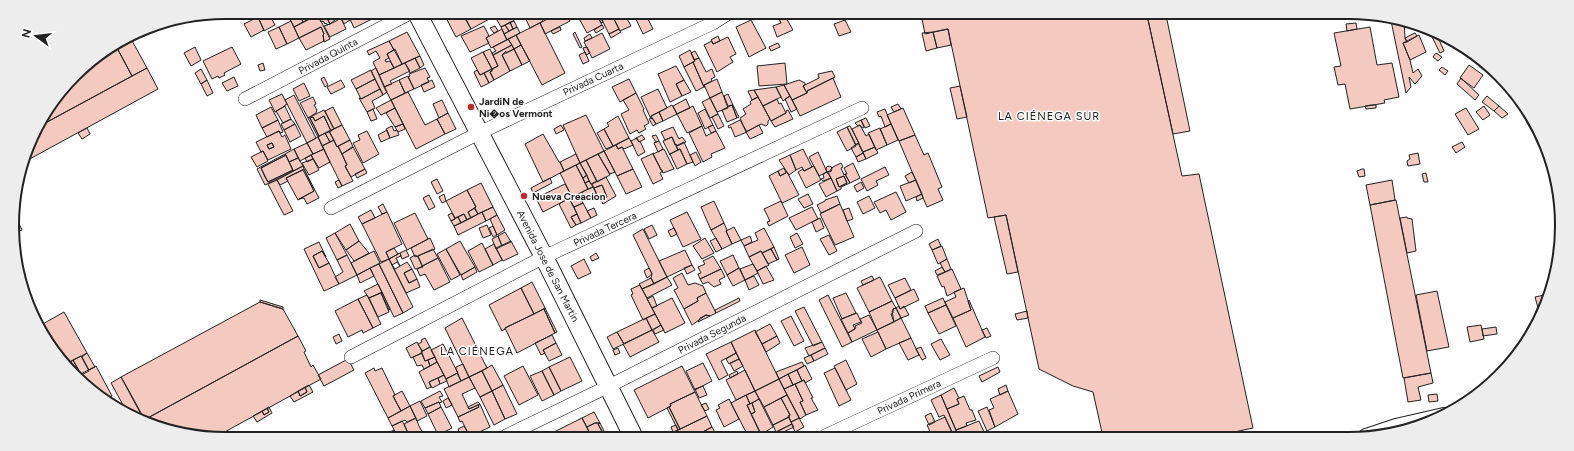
<svg xmlns="http://www.w3.org/2000/svg" width="1574" height="451" font-family="Figtree,sans-serif">
	<style>
		.building { fill: #f3c9c0; stroke: #222; fill-rule: evenodd }
		.lines { fill: none; stroke-linecap: round; stroke-linejoin: round }
		.minor-casing { stroke: #222; stroke-width: 14 }
		.tertiary-casing { stroke: #222; stroke-width: 18 }
		.secondary-casing { stroke: #222; stroke-width: 20 }
		.minor { stroke: #fff; stroke-width: 13 }
		.tertiary { stroke: #fff; stroke-width: 16 }
		.secondary { stroke: #fff; stroke-width: 18 }
		.poi-dot { fill: #c62828; stroke: #fff; stroke-width: 1.5 }
		.labels { text-anchor: middle; dominant-baseline: central; stroke-width: 3; stroke-linejoin: round; paint-order: stroke }
		.street-label { font-size: 10px; fill: #222; stroke: #fff }
		.poi-label { font-size: 10px; font-weight: bold; fill: #222; stroke: #fff; text-anchor: start }
		.neighbourhood-label { font-size: 11px; letter-spacing: 1px; fill: #222; stroke: #fff }
		.rim { fill: none; stroke: #222; stroke-width: 2 }
	</style>
	<rect width="100%" height="100%" fill="#fff"/>
	<path class="building" d="M268,12L275,25L264,31L258,17Z
		M286,12H302L299,14L303,22L294,27Z
		M302,12H312L314,16L303,22L299,14Z
		M316,12H324L330,24L327,25L326,23L325,24L323,21L321,22Z
		M324,12H334L338,20L330,24Z
		M347,12L382,13V14L354,28Z
		M446,13H463L471,29L456,37L444,14Z
		M466,13H480L468,19Z
		M479,13H493L495,16L471,29L463,15L466,14L468,19Z
		M493,13H510L514,21L501,27Z
		M523,13H539L543,21L530,28Z
		M559,13H566L570,21L545,34L540,23Z
		M576,13H596L602,25L587,33Z
		M596,13H600L601,15L604,13H624L631,26L620,31L612,15L602,20L603,22L601,23Z
		M633,13H645L653,29L643,34Z
		M921,14L1147,15L1182,176L1199,174L1253,428L1211,437H1103L1093,392L1073,386L1039,369L1006,215L988,218L948,29L925,34Z
		M318,15L330,39L324,42L323,35L324,34L321,27L299,38L294,27Z
		M348,15L350,20L344,24L341,18Z
		M612,15L619,29L609,34L602,20Z
		M1147,15H1166L1190,131L1173,134Z
		M340,16L346,29L330,37L324,26L330,24Z
		M785,16L793,30L777,37L773,26L781,23L779,19Z
		M1390,16L1404,22L1405,38L1407,42L1403,43L1410,60L1413,73L1418,69L1422,76L1415,84L1409,77L1411,87L1406,93Z
		M258,17L264,30L251,37L244,24Z
		M751,20L766,48L749,57L736,27Z
		M845,20L851,32L839,36L834,24Z
		M291,21L299,38L287,44L279,27Z
		M514,21L517,27L513,29L510,22Z
		M510,22L513,29L509,31L505,25Z
		M540,23L565,73L542,85L516,35Z
		M1356,23L1357,29L1347,31L1346,24Z
		M505,25L509,31L504,34L501,27Z
		M602,25L604,28L596,33L594,30Z
		M484,26L489,36L486,38L489,43L470,52L461,36Z
		M495,26L498,31L494,33L490,28Z
		M279,27L287,44L276,49L268,32Z
		M321,27L324,34L323,35L324,41L306,50L299,38Z
		M517,27L520,33L507,40L504,34Z
		M560,27L561,30L553,34L551,31Z
		M1370,27L1377,65L1392,63L1399,97L1384,100L1385,103L1350,109L1345,84L1338,85L1334,67L1341,66L1334,33Z
		M502,29L507,40L491,48L486,38Z
		M619,29L621,32L611,38L609,34Z
		M948,29L951,45L937,48L933,32Z
		M407,32L420,56L402,64L389,41Z
		M575,32L582,47L580,48L573,34Z
		M933,32L937,48L926,51L922,33Z
		M602,33L610,49L592,58L584,42Z
		M1415,33L1417,36L1407,42L1405,38Z
		M590,34L592,38L585,41L584,38Z
		M516,35L521,45L514,49L508,39Z
		M1419,35L1426,52L1410,60L1403,43Z
		M1437,35L1444,51L1440,53L1432,37Z
		M718,36L720,41L713,44L711,40Z
		M130,37L147,68L132,76L116,46Z
		M728,37L736,54L730,57L733,62L717,72L704,45L712,41L713,44Z
		M508,39L512,45L493,55L492,53L496,51L493,47Z
		M389,41L394,50L387,54L389,58L385,60L386,62L390,61L394,68L379,75L373,62L380,58L376,51L369,55L367,51Z
		M778,43L780,47L771,51L769,47Z
		M512,45L514,49L506,53V51L502,55L510,71L494,80L490,72L492,71V69L498,66L493,55Z
		M521,45L530,61L522,65L514,49Z
		M116,46L132,76L36,128L85,65Z
		M195,47L201,60L191,66L184,53Z
		M232,47L241,64L224,73L225,75L219,78L218,76L212,79L203,61Z
		M587,47L590,53L586,55L583,48Z
		M395,49L402,64L394,68L387,54Z
		M490,49L498,66L492,69L483,52Z
		M514,49L522,65L510,71L502,55Z
		M690,50L695,61L684,67L679,56Z
		M695,51L699,58L694,60L691,53Z
		M483,52L492,69L480,75L471,58Z
		M585,52L589,61L583,64L579,55Z
		M1436,53L1442,57L1438,61L1433,57Z
		M420,56L424,65L420,68L415,58Z
		M415,58L420,68L410,73L405,63Z
		M699,58L706,72L712,69L715,77L711,79L712,81L704,85L705,87H704L693,62L695,61L694,60Z
		M693,62L704,87L696,91L684,67Z
		M263,63L265,70L260,71L258,65Z
		M405,63L410,71L390,81L392,84L384,87L379,75Z
		M785,63L787,84L759,86L757,66Z
		M1469,65L1483,75L1474,88L1460,78Z
		M676,66L684,80L676,84L682,96L670,102L658,74Z
		M1442,67L1448,71L1445,75L1439,70Z
		M147,68L158,89L26,161L34,131L36,128Z
		M376,68L387,92L383,95L371,71Z
		M425,68L430,77L427,78L429,82L414,89L408,77L410,76L409,74Z
		M201,69L207,80L201,84L195,73Z
		M492,69V71L490,72L494,80L489,83L484,73Z
		M371,70L375,79L356,89L351,80Z
		M477,70L480,75L484,73L489,83L481,87L474,72Z
		M832,71L835,77L807,91V93L803,86L819,78L818,74Z
		M408,76L414,89L405,93L399,80Z
		M234,77L238,86L227,91L222,83Z
		M324,77L328,85L325,87L321,79Z
		M833,78L841,97L800,116L792,100L807,93V91Z
		M1461,78L1479,95L1475,100L1457,84Z
		M375,79L380,89L361,99L356,89Z
		M629,79L636,93L620,102L612,87Z
		M717,79L722,92L710,98L704,85Z
		M207,80L213,93L207,96L201,84Z
		M341,80L345,87L331,94L327,87Z
		M399,80L405,93L391,100L384,87Z
		M432,80L435,87L424,92L421,85Z
		M684,80L691,92L682,96L676,84Z
		M799,80L805,83V85L803,86L807,93L792,100L784,85Z
		M304,83L310,96L299,101L293,89Z
		M784,85L790,96L783,101L776,87Z
		M960,86L967,117L957,119L950,88Z
		M776,87L781,97L763,106L754,90Z
		M380,89L383,95L372,101L375,108L367,112L359,98H360L361,99Z
		M658,89L667,108L651,116V119L641,97Z
		M754,90L758,97L752,100L748,91Z
		M408,92L425,125L437,119L445,134L416,149L391,100Z
		M722,92L728,108L717,112L710,98Z
		M636,93L644,109L643,110L649,123L644,126L646,129L639,133L637,130L630,134L621,114L629,110L623,100Z
		M282,94L287,104L285,105V106L275,112L269,100Z
		M728,94L733,105L728,106L724,96Z
		M294,95L316,138L307,143L285,100Z
		M790,96L797,109L791,112L785,99Z
		M1487,96L1499,106L1494,111L1482,102Z
		M313,97L316,104L314,105L317,110L316,113L308,118L300,103Z
		M758,97L770,119L768,121V124L766,126L761,124L746,132L740,118L746,114L743,109L751,104L750,102L752,100Z
		M710,98L718,114L710,118L702,102Z
		M686,99L690,108L677,114L673,106Z
		M777,99L779,104L781,103L786,113L771,121L763,106Z
		M391,100L395,108L381,115L376,108Z
		M442,100L448,113L439,118L433,104Z
		M898,104L901,109L894,112L891,107Z
		M672,105L677,114L663,121L659,112Z
		M732,105H733L739,117L737,118Z
		M732,105L737,118L727,122L722,110Z
		M1371,105H1376V108L1366,109L1365,106Z
		M285,106L291,119L283,123L276,111Z
		M693,106L702,126L687,133L677,114Z
		M1484,106L1490,115L1483,120L1476,112Z
		M1499,106L1508,114L1502,118L1494,111Z
		M271,107L278,120L262,128L256,115Z
		M333,107L342,125L334,129L325,111Z
		M395,108L403,124L395,127L386,113Z
		M903,108L915,135L899,141L887,115Z
		M1466,108L1479,129L1468,135L1455,114Z
		M373,109L377,119L371,121L367,112Z
		M705,109L713,125L705,129L698,113Z
		M885,109L891,124L885,127L881,116L879,117L877,112Z
		M324,110L334,129L331,131L324,116L315,121L313,117L310,118L319,136L318,137L308,118Z
		M788,110L793,119L775,127L771,121L786,113V111Z
		M659,112L663,121L656,124L651,116Z
		M448,113L456,129L445,134L437,119Z
		M718,114L724,126L718,129L712,117Z
		M586,115L604,151L580,163L563,125Z
		M324,116L331,131L319,136L310,118L313,117L315,121Z
		M618,116L629,138L613,146L604,129L609,126L607,123Z
		M652,118L656,124L653,126L649,119Z
		M866,118L870,126L865,128L861,120Z
		M291,119L295,124L284,130L281,124Z
		M278,120L283,132L280,133L279,131L267,137L262,128Z
		M740,120L747,132L735,137L731,127L729,128L728,126Z
		M861,120L864,127L862,128L860,125L858,126L855,123Z
		M295,124L301,136L290,142L284,130Z
		M403,124L405,129L398,132L395,127Z
		M891,124L898,140L887,145L880,129Z
		M342,125L350,140L337,147L329,131Z
		M561,125L564,130L556,134L554,129Z
		M713,125L716,131L711,133L708,127Z
		M759,125L763,133L750,139L746,132Z
		M860,125L866,136L869,134L875,147L863,152L852,129Z
		M392,126L394,131L397,130L399,135L390,138L386,129Z
		M702,126L706,136L716,131L725,148L711,154L712,157L703,162L689,133Z
		M850,126L859,143L856,145L847,127Z
		M673,127L679,139L682,137L686,142L677,146L676,144L675,145L672,137L665,140L661,132Z
		M847,127L856,146L847,151L837,132Z
		M87,128L90,134L82,139L78,133Z
		M880,128L887,145L876,150L868,133Z
		M604,129L613,146L606,149L597,133Z
		M387,130L390,138L381,142L378,135Z
		M279,131L282,137L285,135L291,149L268,160L263,151L261,152L256,142ZM272,143L274,147L269,149L267,145Z
		M329,131L334,140L330,142L325,133Z
		M367,131L379,154L363,163L353,143L360,140L358,135Z
		M325,133L330,142L322,146L318,137Z
		M543,134L559,162H560L564,171L543,182L525,144Z
		M642,135L645,139L639,142L636,138Z
		M656,135L659,141L656,142L652,136Z
		M915,135L924,155L928,153L942,187L938,189L943,200L927,207L899,141Z
		M318,137L324,149L313,154L307,143Z
		M672,137L678,150L670,154V155L663,141Z
		M629,138L633,145L624,149L622,147L618,149L616,145Z
		M637,138L639,142L640,141L645,152L638,156L631,141Z
		M334,140L337,147L338,146L347,165L345,166L353,181L342,186L322,146Z
		M350,140L353,147L352,148L342,154L338,146Z
		M659,141L663,149L658,152L654,143Z
		M684,142L693,162L687,164L680,149L678,150L676,146Z
		M1462,142L1465,147L1456,153L1452,147Z
		M272,143L274,147L269,149L267,145Z
		M307,143L313,154L300,161L294,149Z
		M858,143L863,153L856,157L851,148Z
		M616,145L618,149L622,147L633,169L617,176L604,151Z
		M352,147H353L365,169L351,177L345,166L347,165L342,154Z
		M875,147L878,153L866,159L863,152Z
		M294,149L298,158L289,162L285,154Z
		M324,149L330,162L319,168L311,155Z
		M664,149L674,169L663,173L653,154Z
		M680,149L687,164L677,169L670,154Z
		M803,149L812,167L804,171L802,167L796,170L790,155Z
		M263,151L268,161L257,167L251,157Z
		M604,151L615,172L610,174L598,154Z
		M696,152L701,162L695,166L690,155Z
		M818,152L827,172L819,176L809,157Z
		M654,153L653,154L661,170L663,171L660,173L663,179L653,184L641,159Z
		M863,153L866,159L858,162L856,157Z
		M1418,153L1420,164L1408,166L1407,161L1410,159L1409,155Z
		M285,154L286,155L261,168L265,177L268,182L293,170V171L265,185L257,169Z
		M576,154L580,163L564,171L560,162Z
		M598,154L610,175L597,182L586,160Z
		M286,155L293,170L268,182L261,168Z
		M311,155L313,159L307,162L305,158Z
		M790,155L796,170L789,175L779,160Z
		M298,158L303,166L293,171L289,162Z
		M313,159L319,170L309,175L302,163Z
		M586,160L597,181L591,184L580,163Z
		M580,163L587,175L583,178L576,165Z
		M841,163L843,167L841,168L844,175L845,174L850,183L841,187V189L837,191L828,172L831,170V169L833,167ZM844,176L847,183L839,187L836,179Z
		M853,163L860,178L850,183L845,174H847L844,168Z
		M576,165L588,189L572,197L560,173Z
		M303,166L304,169L286,178L288,181L280,185L277,180Z
		M814,166L821,180L806,188L798,172L803,169L804,171Z
		M826 169a3 3 0 1 1 6 0a3 3 0 1 1-6 0Z
		M885,167L889,175L876,181L878,185L867,191L861,179Z
		M784,168L786,173L780,176L778,171Z
		M304,169L319,198L307,204L304,198L299,199L314,191Z
		M365,169L367,173L357,178L355,174Z
		M633,169L642,187L626,194L617,176Z
		M1362,169H1364L1365,176L1359,177L1357,171Z
		M303,170L314,191L298,200L286,178Z
		M778,171L780,176L787,172L799,195L782,203L769,176Z
		M827,172L831,178L823,181L821,179L824,178L823,174Z
		M912,172L916,180L909,183L905,176Z
		M1426,173L1428,182H1424L1422,174Z
		M587,175L589,181L585,183L583,178Z
		M844,176L847,183L839,187L836,179Z
		M606,177L616,196L603,204L601,200L607,197L602,185L594,188L592,184Z
		M550,178L552,183L533,193L531,188Z
		M831,178L837,191L826,197L819,184Z
		M437,179L443,191L437,194L431,182Z
		M277,180L293,211L284,215L268,184Z
		M339,180L342,186L338,188L335,182Z
		M916,180L922,194L906,201L900,186Z
		M1392,180L1395,200L1370,205L1366,185Z
		M589,181L593,187L588,189L585,183Z
		M861,182L864,188L857,192L854,186Z
		M481,183L493,207L478,214L474,208L476,207L467,190Z
		M565,184L572,197L543,212L536,198Z
		M602,185L607,197L600,201L594,188Z
		M593,187L596,193L585,198L582,192Z
		M467,190L476,207L468,212L471,218L467,220L464,214L455,218L446,201Z
		M896,192L906,212L891,220L886,210L880,213L874,202Z
		M444,194L446,201L442,203L439,197Z
		M579,194L583,203L574,207L569,198Z
		M808,194L813,204L804,208L798,199Z
		M922,194L923,198L917,201L916,197Z
		M429,195L435,207L429,210L423,198Z
		M837,196L840,204L821,213L817,205L825,201V200Z
		M869,196L875,208L863,214L857,202Z
		M569,198L577,214L571,217L576,225L571,228L559,204Z
		M1396,200L1431,373L1403,378L1370,205Z
		M714,201L724,223L711,230L701,207Z
		M781,201L788,216L769,226L767,222L770,221L764,209Z
		M583,203L591,218L581,223L574,207Z
		M383,204L387,212L382,214L378,207Z
		M840,204L854,237L835,245L820,214Z
		M493,207L497,215L486,221L482,212Z
		M812,207L818,219L796,230L789,218Z
		M475,208L478,214L471,218L468,212Z
		M594,208L597,215L591,218L587,211Z
		M849,208L853,219L847,221L843,210Z
		M371,210L375,218L362,224L358,217Z
		M387,212L402,244L386,252L389,259L381,262L362,224Z
		M482,212L486,221L458,235L454,226Z
		M687,212L701,239L683,247L670,220Z
		M415,213L428,239L407,250L394,223Z
		M452,213L455,219L451,221L448,215Z
		M464,214L467,220L461,223L458,217Z
		M577,214L581,223L576,225L571,217Z
		M497,215L505,230L497,235L490,219Z
		M1006,215L1018,272L1007,274L994,217Z
		M458,217L461,223L454,226L451,221Z
		M1407,217V218L1412,219L1416,251L1407,253L1400,218Z
		M820,218L824,228L816,232L812,222Z
		M17,219L22,230L17,232L14,227L13,221Z
		M724,223L727,230L726,231L732,244L722,249L711,230Z
		M350,224L359,241L346,250L335,233Z
		M487,225L491,235L483,238L479,228Z
		M652,225L657,235L649,239L644,229Z
		M493,226L497,235L493,237L489,228Z
		M734,227L741,240L732,244L726,231Z
		M674,228L677,234L671,237L668,231Z
		M764,228L774,247L762,253L761,251L749,257L744,246L758,240L755,233Z
		M643,229L667,277L654,284L651,278L652,274L633,235Z
		M505,232L511,242L502,246L498,236Z
		M335,233L347,255L337,260L326,238Z
		M797,233L803,244L795,248L790,237Z
		M829,235L837,251L829,255L820,239Z
		M498,236L502,246L496,249L492,239Z
		M750,236L752,242L744,246L741,240Z
		M430,238L435,249L415,257L411,248Z
		M705,238L714,253L702,259L693,246Z
		M716,238L722,249L716,252L710,241Z
		M938,239L941,246L932,250L929,244Z
		M359,241L369,253L354,261L346,250Z
		M460,241L475,267L461,275L446,249Z
		M511,241L518,254L503,261L496,248Z
		M319,242L326,257L322,251L313,256L319,268L329,263L339,284L324,291L304,249Z
		M482,243L493,265L479,272L468,251Z
		M494,244L502,260L493,265L485,249Z
		M942,246L947,259L938,264L932,250Z
		M774,247L779,259L777,260L771,249Z
		M802,247L810,265L794,273L785,255Z
		M394,248L398,254L389,259L386,252Z
		M433,249L438,258L422,266L418,256Z
		M446,249L460,275L451,280L437,254Z
		M771,249L777,260L768,264L762,253Z
		M406,250L409,256L402,259L400,253Z
		M685,250L692,265L667,277L659,261Z
		M322,251L329,263L319,268L313,256Z
		M374,251L380,263L357,275L351,263Z
		M761,251L769,265L757,271L749,257Z
		M400,253L401,256L396,258L400,266L397,262L392,265L389,259Z
		M596,253L599,258L592,261L590,257Z
		M347,255L357,275L339,284L335,277L343,272L337,260Z
		M415,255L418,257L423,267L415,269L410,258Z
		M733,255L739,268L727,275L720,261Z
		M713,256L721,269L700,279L698,274L701,273L698,267L705,264L703,261Z
		M438,258L450,282L434,290L425,274L420,276L417,269Z
		M389,259L413,307L403,313L379,264Z
		M584,259L591,273L578,279L571,266Z
		M947,259L951,269L945,272L940,263Z
		M407,262L412,269L404,273L409,283L417,279L420,287L406,293L392,265L395,269Z
		M379,264L403,313L394,317L370,268Z
		M753,264L758,273L745,280L740,269Z
		M692,265L695,270L687,274L684,268Z
		M766,266L774,280L763,284L757,271Z
		M475,267L477,272L463,280L461,275Z
		M942,267L945,272L937,275L935,271Z
		M370,268L374,276L360,283L357,275Z
		M649,268L652,274L647,278L644,271Z
		M739,268L745,280L733,286L727,275Z
		M412,269L417,279L409,283L404,273Z
		M721,269L725,277L719,280L721,284L714,287L708,282L703,284L700,279Z
		M952,269L961,289L947,296L944,286L942,287L937,276Z
		M682,273L688,285L695,283L703,286L706,293L697,298L698,301L684,309L674,290L678,288L673,278Z
		M754,276L759,285L749,290L745,280Z
		M872,276L874,280L863,285L861,281Z
		M667,277L672,285L647,298L642,289Z
		M880,277L892,301L869,312L857,288Z
		M651,278L654,284L642,289L639,284Z
		M905,278L911,290L895,298L888,285Z
		M532,282L545,308L534,314L521,288Z
		M378,284L382,292L369,298L364,291Z
		M640,285L655,314L643,320L631,295L633,294L631,289Z
		M521,288L534,314L505,328V329L502,331L489,305Z
		M964,288L971,310L953,318L945,302L956,297L954,292Z
		M914,289L919,300L900,309L895,298Z
		M1437,291L1449,347L1427,351L1416,295Z
		M382,292L390,309L389,310L381,293Z
		M381,293L389,312L378,317L369,298Z
		M706,293L716,313L710,316L706,315L692,325L684,309L698,301L697,298Z
		M846,293L856,313L842,319L833,298Z
		M1549,294L1542,315H1540L1535,297Z
		M367,295L381,324L373,328L358,299Z
		M828,295L852,342L842,347L819,300Z
		M653,296L657,306L652,308L647,299Z
		M672,298L685,323L665,333L652,308Z
		M739,298L740,301L716,313L715,310Z
		M943,298L946,305L928,313L925,306Z
		M358,299L373,328L363,333L362,330L348,337L335,311Z
		M260,300L283,307V309L260,302Z
		M969,300L985,337L966,347L953,318L971,310L968,301Z
		M892,301L896,308L893,309V313L891,314L894,322L877,330L869,312Z
		M260,302L283,309L298,336L144,420L121,377Z
		M946,305L956,326L939,334L928,313Z
		M899,306L900,309L904,306L909,315L901,318L896,308Z
		M804,307L822,342L813,346L795,311Z
		M545,308L557,332L555,333L544,309Z
		M896,308L901,318L894,322L892,311H893V309Z
		M544,309L555,333L517,353L505,328Z
		M1027,311L1028,318L1017,320L1015,314Z
		M64,312L87,353L66,364L61,359L41,325Z
		M857,313L861,322L853,325L855,329L848,333L841,319Z
		M655,314L661,325L652,330L646,318Z
		M706,315L710,316L698,322L700,318Z
		M869,315L877,330L852,342L848,333L856,328L855,326L862,323L860,319Z
		M791,316L804,341L794,346L781,321Z
		M462,318L487,368L469,377L445,328Z
		M646,318L652,330L624,344L617,332Z
		M901,318L911,338L886,349L877,330Z
		M770,324L777,336L762,344L755,332Z
		M661,325L664,330L655,334L653,330Z
		M1481,325L1484,339L1470,342L1467,327Z
		M1496,327L1497,334L1483,336L1482,329Z
		M987,328L991,336L986,338L982,330Z
		M652,330L659,342L630,357L623,344Z
		M755,330L779,379L755,391L731,342Z
		M617,332L624,344L613,349L607,337Z
		M878,332L886,349L871,357L862,339Z
		M339,334L342,341L336,344L333,337Z
		M552,335L556,343L543,350L545,353L541,355L535,343Z
		M298,336L306,351L304,352L311,367L313,365L321,379L221,434L184,435L144,420Z
		M777,336L780,343L766,352L762,344Z
		M425,338L430,347L422,351L418,344L422,342L421,340Z
		M911,338L919,355L908,360L899,343Z
		M941,339L950,355L940,360L931,344Z
		M417,342L422,351V353L411,358L406,348Z
		M731,342L736,353L721,361L728,375L719,380L706,354Z
		M822,342L825,348L809,356L805,348Z
		M556,343L562,355L549,361L543,350Z
		M443,344L458,373L446,379L431,350Z
		M430,347L435,357L425,361L421,352Z
		M921,347L926,358L922,360L916,349Z
		M618,348L620,353L615,355L613,350Z
		M825,348L828,354L814,361L811,355Z
		M87,353L95,367L89,370L82,357Z
		M422,353L425,361L428,360L430,366L424,369L422,365L417,366L413,357Z
		M736,353L739,359L729,364L726,359Z
		M811,355L814,361L807,364L804,358Z
		M81,356L89,371L81,375L73,360Z
		M435,357L437,362L430,366L428,360Z
		M570,357L582,381L561,391L549,367Z
		M348,359L354,370L324,386L318,375Z
		M739,359L743,366L734,371L730,363Z
		M73,360L81,374L79,375L66,364Z
		M846,360L857,384L846,390L834,366Z
		M437,362L444,375L429,382L431,387L427,389L419,372Z
		M802,362L804,366L779,379L776,372Z
		M703,363L712,381L695,390L686,371Z
		M463,364L469,377L461,381L456,369V367Z
		M492,365L503,385L492,391L482,371Z
		M805,365L812,379L805,383L804,380L802,381L797,370Z
		M96,366L112,396L106,399L79,375Z
		M523,366L538,395L519,405L504,376Z
		M682,366L695,392L670,404L671,406L648,418L634,390Z
		M549,367L561,391L554,395L542,371Z
		M998,367L1000,372L982,382L979,376Z
		M374,368L375,371L382,368L395,395L393,396L401,411L388,418L365,373Z
		M835,368L851,400L839,406L824,373Z
		M745,370L755,391L736,400L726,380Z
		M797,370L802,381L793,385L788,374Z
		M482,371L492,391L480,397L469,377Z
		M542,371L554,395L542,401L530,376Z
		M737,371L738,374L730,378L729,375Z
		M457,373L461,381L449,387L446,379Z
		M1431,373L1433,383L1418,387L1421,400L1408,402L1404,378Z
		M788,374L793,385L784,389L779,379Z
		M444,375L447,381L440,384L438,378Z
		M121,377L124,382L145,420L128,414L111,383Z
		M469,377L475,388L462,394L469,409L478,405L479,407L458,417L444,389Z
		M438,378L440,384L432,388L429,382Z
		M779,379L787,395L764,407L755,391Z
		M804,380L813,398H811L818,410L806,415L800,402L803,401L795,384Z
		M795,384L803,401L800,402L806,415L800,419L784,389Z
		M309,385L313,392L294,402L290,396L298,391L300,396L307,392L305,387Z
		M503,385L517,414L505,419L492,391Z
		M1006,385L1008,391L1000,395L998,389Z
		M703,386L707,395L699,398L695,389Z
		M305,387L307,392L300,396L298,391Z
		M954,388L959,398L957,399L959,404L947,409L941,395Z
		M402,391L410,406L401,411L393,396Z
		M440,391L443,396L439,397L442,402L439,403V402L425,408L421,401Z
		M492,391L505,419L494,425L480,397Z
		M755,391L759,399L750,404L746,395Z
		M1008,391L1018,414L995,427L989,410L994,408L990,399Z
		M695,392L707,416L680,429L669,407L671,406L670,404Z
		M1437,394L1438,401L1429,402L1428,395Z
		M746,395L750,404L747,405L762,436H748L731,403Z
		M787,395L799,418L791,422L788,416L790,415L781,398Z
		M941,395L957,433L953,435L944,415L939,417L931,400Z
		M964,396L970,410H972L976,420L966,423L967,426L956,430L947,409L959,404L957,399Z
		M448,398L452,405L446,408L443,401Z
		M781,398L790,415L789,417L773,425L764,407Z
		M729,399L739,419L724,427L716,410L720,408L718,405Z
		M759,399L773,427L762,434L760,433L751,414L755,412L752,403Z
		M420,401L427,416L417,421L410,406Z
		M439,402L441,407L428,414L425,408Z
		M478,402L480,404L469,409L468,407Z
		M706,403L709,409L705,411L701,405Z
		M752,403L755,412L751,414L747,405Z
		M480,404L490,427L473,435H469L462,421L460,422L458,417L479,407L478,405Z
		M410,406L416,418L407,422L405,420L392,426L388,418Z
		M269,407L272,413L257,422L253,416L262,411L264,415L269,412L267,408Z
		M441,407L452,428L438,435L428,414Z
		M669,407L680,429L678,430L667,408Z
		M987,407L995,427L987,431L978,411Z
		M267,408L269,412L264,415L262,411Z
		M594,412L600,423H595L587,427L582,418Z
		M931,413L935,422L929,425L925,416Z
		M707,416L712,427L695,436H666Z
		M789,417L792,424L776,432L773,425Z
		M945,417L954,436H932L927,425Z
		M416,418L419,426L424,435H409L406,429L404,424Z
		M582,418L591,436H546Z
		M799,418L804,427L795,432L791,422Z
		M402,421L404,424L409,435H397L392,426Z
		M979,421L984,432L977,436H959L956,430Z
		M595,423H600L598,424L604,436H591L587,427Z
		M600,423L606,435L605,436L598,424Z
		M792,424L794,427L777,435L776,432Z
		M676,425L678,430L673,432L671,427Z
		M464,426L469,435H460L458,429Z
		M712,427L717,436H697V435Z
		M394,430L397,435H384Z"/>
	<g class="lines">
		<g class="minor-casing">
			<path id="minor" d="M245,99L410,13
				M331,208L479,133L713,23L727,14
				M351,357L544,257L862,108
				M506,436L609,386L916,231
				M825,436L993,358"/>
		</g>
		<g class="tertiary-casing">
			<path id="tertiary" d="M1366,437L1396,427L1444,416"/>
		</g>
		<g class="secondary-casing">
			<path id="secondary" d="M417,13L544,257L633,436"/>
		</g>
		<use href="#minor" class="minor"/>
		<use href="#tertiary" class="tertiary"/>
		<use href="#secondary" class="secondary"/>
	</g>
	<g class="poi-dot">
		<circle cx="471" cy="107" r="4"/>
		<circle cx="524" cy="196" r="4"/>
	</g>
	<g class="labels">
		<g class="street-label">
			<text transform="translate(328 56) rotate(-28)">Privada Quinta</text>
			<text transform="translate(593 79) rotate(-25)">Privada Cuarta</text>
			<text transform="translate(605 229) rotate(-25)">Privada Tercera</text>
			<text transform="translate(548 266) rotate(63)">Avenida Jose de San Martin</text>
			<text transform="translate(712 334) rotate(-27)">Privada Segunda</text>
			<text transform="translate(909 397) rotate(-25)">Privada Primera</text>
		</g>
		<g class="poi-label">
			<text x="479" y="101">JardiN de<tspan x="479" dy="12">Ni�os Vermont</tspan></text>
			<text x="532" y="196">Nueva Creacion</text>
		</g>
		<g class="neighbourhood-label">
			<text x="1049" y="116">LA CIÉNEGA SUR</text>
			<text x="477" y="351">LA CIÉNEGA</text>
		</g>
	</g>
	<path d="M0 0H1574V451H0ZM225 19H1349A206 206 0 0 1 1555 225V226A206 206 0 0 1 1349 432H225A206 206 0 0 1 19 226V225A206 206 0 0 1 225 19Z" fill="#ededed" fill-rule="evenodd"/>
	<path class="rim" d="M225 19H1349A206 206 0 0 1 1555 225V226A206 206 0 0 1 1349 432H225A206 206 0 0 1 19 226V225A206 206 0 0 1 225 19Z"/>
	<g transform="translate(36 36) rotate(285)" stroke="#ffffff" stroke-width="3" paint-order="stroke">
	<path d="M0-3L7 15L0 10L-7 15Z" fill="#222222"/>
	<text y="-6" font-size="11" font-weight="bold" text-anchor="middle" fill="#222222">N</text>
	</g>
</svg>
